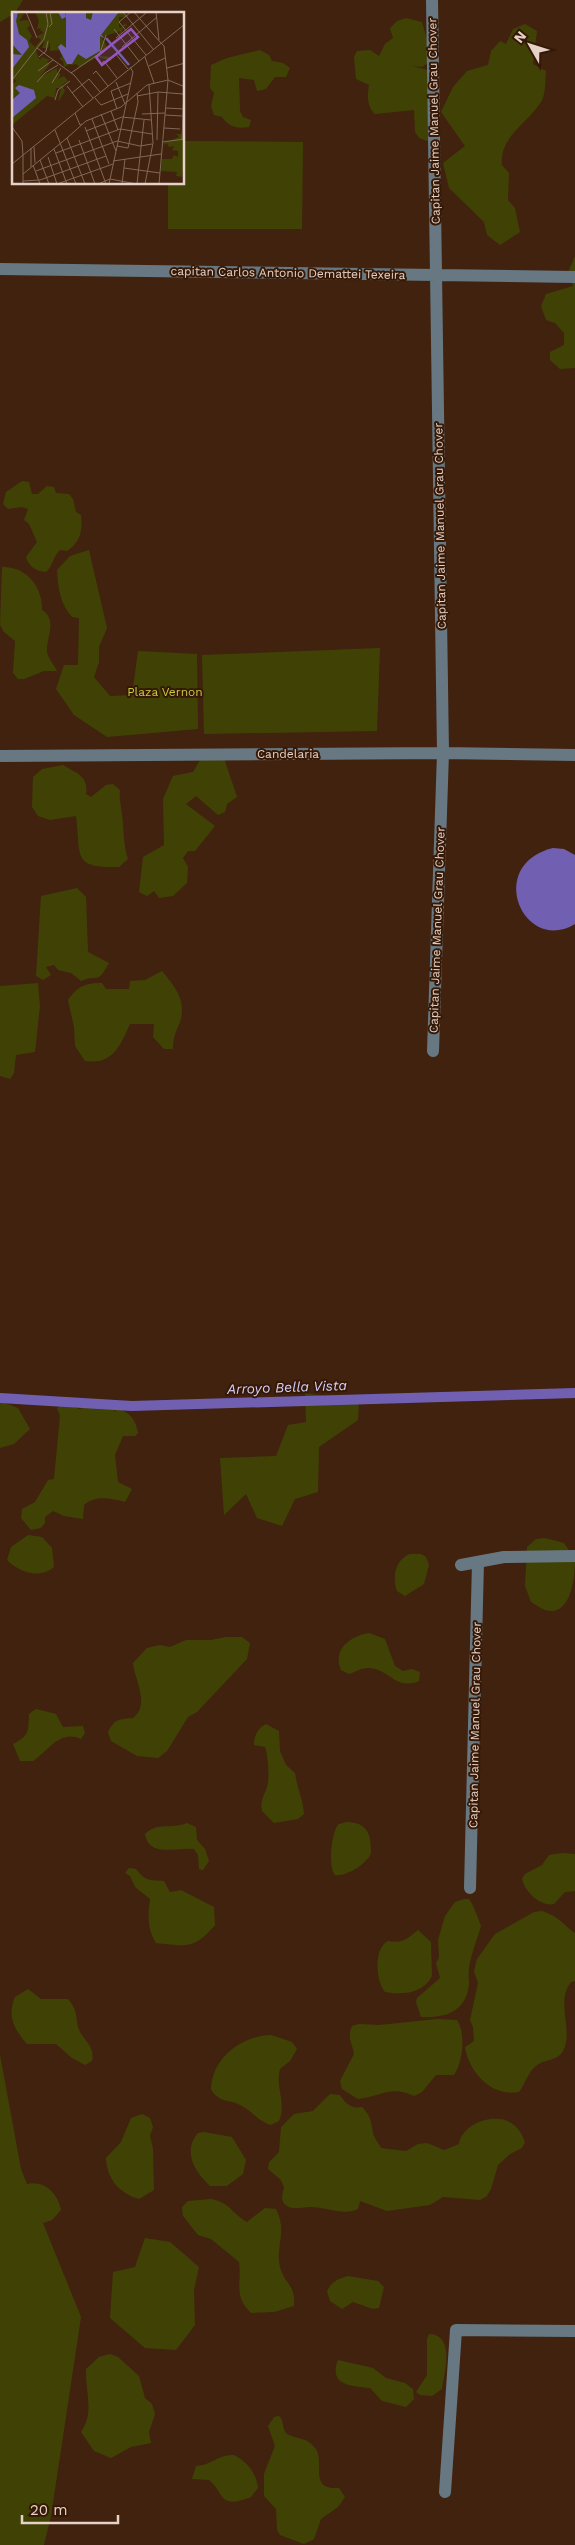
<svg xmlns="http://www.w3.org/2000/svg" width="575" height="2545" viewBox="0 0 575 2545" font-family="'Work Sans',sans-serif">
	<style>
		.green { fill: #404205 }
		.water { fill: #7160b2 }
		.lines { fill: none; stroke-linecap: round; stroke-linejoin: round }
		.stream { stroke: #7160b2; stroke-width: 10 }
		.minor { stroke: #677882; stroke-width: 12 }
		.labels { text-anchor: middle; stroke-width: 4; stroke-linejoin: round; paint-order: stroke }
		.street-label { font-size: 12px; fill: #e5d1c6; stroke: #351805 }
		.park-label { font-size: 12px; fill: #c6cb42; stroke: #351805 }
		.water-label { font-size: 14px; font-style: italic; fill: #d5cffc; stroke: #351805 }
		.inset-river { fill: none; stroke: #7160b2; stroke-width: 2.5 }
		.inset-road { fill: none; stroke: #826858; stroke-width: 1 }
		.view { fill: #9655c1; fill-opacity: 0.15; stroke: #9655c1; stroke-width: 2.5 }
		.inset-edge { fill: none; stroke: #e5d1c6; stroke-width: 2.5 }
	</style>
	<rect width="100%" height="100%" fill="#40220f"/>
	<path class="green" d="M 0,0 L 23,0 L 15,13 L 0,22 Z
		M 406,18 L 422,22 L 433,60 L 422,67 L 412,66 L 428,70 C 433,91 443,116 438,138 L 427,141 L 419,138 L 415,132 L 414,110 L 375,114 C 367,107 367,95 369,85 L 356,79 L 354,57 L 357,51 L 370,50 L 379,56 L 385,44 L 393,38 L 390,28 L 397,21 Z
		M 525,24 L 537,31 L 533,64 L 546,71 C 545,80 546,94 541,102 C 528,123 499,137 502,165 L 509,173 L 508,200 L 515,208 L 520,232 L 500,245 L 487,235 L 484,222 L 449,188 L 443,163 L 465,146 L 441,112 L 453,87 L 467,71 L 488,65 L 491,51 L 500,41 L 506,44 L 513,29 Z
		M 260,50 L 269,55 L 272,61 L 283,63 L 290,68 L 286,77 L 275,77 L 266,89 L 257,91 L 254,80 L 239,78 L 240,111 L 243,117 L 251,120 L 249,127 C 237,129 229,127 222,117 L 214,115 L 211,106 L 214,93 L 210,88 L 211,65 L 227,58 Z
		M 184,141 L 303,142 L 302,229 L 168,229 L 168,184 L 184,184 Z
		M 575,256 L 575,368 L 560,369 L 550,360 L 550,352 L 564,345 L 564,333 L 555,323 L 546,320 L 541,306 L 546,294 L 573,286 L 569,270 Z
		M 22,481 L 29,482 L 32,494 L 38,494 L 47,486 L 54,487 L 56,493 L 69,494 L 73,499 L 76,512 L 81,515 C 83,530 80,543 67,551 L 60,550 C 53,556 53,566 46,572 C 36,571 29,567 26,557 L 37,542 L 29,524 L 24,520 L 28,509 L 22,507 L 8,509 L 3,504 L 6,492 Z
		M 89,550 L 107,628 L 99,647 L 99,662 L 94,677 L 110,696 L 132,695 L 138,651 L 197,654 L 198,729 L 107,737 L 74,715 L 56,689 L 64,665 L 78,665 L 79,618 L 72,617 C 60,603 58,588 57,570 L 70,556 Z
		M 2,567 C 26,566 43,587 42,610 C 58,620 46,637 47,652 C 48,658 54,665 57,671 L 44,671 L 24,679 L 18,679 L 13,673 L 15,641 L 4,632 L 0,625 Z
		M 380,648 L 377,731 L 204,734 L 202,655 Z
		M 206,750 L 224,758 L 237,797 L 227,804 L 225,812 L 218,815 L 196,796 L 186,804 L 215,826 L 195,851 L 188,851 L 183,858 L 188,867 L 187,883 L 173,896 L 159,898 L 154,891 L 147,896 L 139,892 L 143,857 L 164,845 L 163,799 L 173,776 L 193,772 Z
		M 63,765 C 76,773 89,776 86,794 L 91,797 L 106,785 L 113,784 L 120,790 C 119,800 121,805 122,814 C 124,830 123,843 128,859 L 119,867 C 72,868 81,857 76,816 L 50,820 L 38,816 L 32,807 L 33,777 L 42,769 Z
		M 77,888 L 86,897 L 88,952 L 109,963 C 96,986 100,973 81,981 L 71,973 L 58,970 L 54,965 L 46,967 L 51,975 L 43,980 L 36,976 L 41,896 Z
		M 162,971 C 174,986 187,1000 180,1022 C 176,1032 173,1037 173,1049 L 164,1049 L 153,1037 L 154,1024 L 130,1024 C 120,1046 113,1065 85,1061 L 75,1046 L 74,1027 L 68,1000 C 78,986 85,983 102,983 L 106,989 L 129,989 L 130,981 L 145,980 Z
		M 38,983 L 40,1006 L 35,1052 L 16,1055 L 14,1073 L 10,1079 L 0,1076 L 0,986 Z
		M 305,1393 L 359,1401 L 358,1420 L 319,1447 L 318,1492 L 295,1499 L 282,1526 L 257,1518 L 246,1494 L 224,1515 L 220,1458 L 276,1456 L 288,1425 L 306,1422 Z
		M 0,1401 L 18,1408 L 30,1429 L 14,1444 L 0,1448 Z
		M 100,1402 L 109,1403 L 114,1411 L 119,1409 C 131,1413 136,1421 138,1433 L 135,1436 L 123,1436 L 115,1455 L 118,1482 L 132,1489 L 125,1502 C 111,1498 95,1495 84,1505 L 83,1519 L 64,1516 L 53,1511 L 45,1517 L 45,1523 L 41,1528 L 31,1530 L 21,1518 L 22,1509 L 35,1502 L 48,1480 L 54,1479 L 60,1416 L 57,1408 L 63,1404 L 80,1409 Z
		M 28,1535 L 42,1537 L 52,1548 L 54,1567 C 40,1579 20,1573 7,1560 L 11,1547 Z
		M 545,1538 L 564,1543 C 567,1548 573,1555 575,1560 C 575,1575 572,1609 553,1611 C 545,1612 538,1606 531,1602 L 525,1586 L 527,1547 L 536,1539 Z
		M 410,1554 L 421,1554 L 426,1557 L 429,1565 L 424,1584 L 405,1596 L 397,1591 C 392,1577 395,1560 410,1554 Z
		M 369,1633 L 385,1639 L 395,1666 L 403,1671 L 412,1669 L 420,1672 L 419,1681 C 395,1691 389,1668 368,1668 C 361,1668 355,1672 349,1674 L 341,1670 C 332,1649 351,1636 369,1633 Z
		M 226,1637 L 242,1637 L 250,1643 L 247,1659 L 197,1712 L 188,1717 L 167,1751 L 158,1758 L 137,1756 L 111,1741 L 108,1732 C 114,1719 120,1719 133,1718 C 151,1704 134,1679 133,1663 L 147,1648 L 160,1645 L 170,1647 L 186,1640 L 211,1640 Z
		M 36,1709 L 56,1714 L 63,1727 L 83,1726 L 85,1733 L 81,1739 C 60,1729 48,1751 33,1761 L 20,1761 L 13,1744 C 30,1735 28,1732 29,1714 Z
		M 266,1724 L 279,1731 L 280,1751 L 286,1765 L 295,1773 C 297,1788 303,1799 304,1814 L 298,1819 L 274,1823 L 262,1811 C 260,1801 264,1796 267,1787 C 270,1780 268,1754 265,1747 L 254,1745 C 254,1735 258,1728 266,1724 Z
		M 347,1822 C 368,1823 371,1834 371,1853 C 367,1864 346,1877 335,1875 C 328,1867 331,1831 339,1824 Z
		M 187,1823 L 196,1827 L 197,1840 L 205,1849 L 209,1861 L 203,1870 L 199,1869 L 198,1855 L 194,1849 C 176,1847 149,1858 145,1834 C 159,1821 170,1830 187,1823 Z
		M 563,1853 L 575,1854 L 575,1891 L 565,1892 L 554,1904 C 541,1907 525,1892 522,1879 L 525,1874 L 542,1865 L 549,1855 Z
		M 129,1868 L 136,1869 C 145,1881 149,1880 164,1881 L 170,1892 L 181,1890 L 214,1907 L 215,1925 C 193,1950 188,1946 156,1943 C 147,1929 148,1914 150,1899 L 135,1887 L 130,1876 L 125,1873 Z
		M 464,1899 L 469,1899 C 474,1906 478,1918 481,1926 C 477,1939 471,1955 469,1968 C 468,1973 469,1979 469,1984 C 466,2012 446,2018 421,2017 L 416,2002 L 417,1998 L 440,1978 L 436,1963 L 439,1957 L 438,1940 L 445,1916 L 455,1902 Z
		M 542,1911 C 560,1917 561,1923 575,1933 L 575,1981 L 571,1982 C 555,2002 574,2031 563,2051 C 558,2061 544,2059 536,2066 C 528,2072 525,2084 519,2092 C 491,2097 469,2072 465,2047 L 474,2041 L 473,2027 L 470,2020 L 478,1983 L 474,1971 L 477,1959 L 495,1934 L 534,1912 Z
		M 418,1930 L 431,1942 L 432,1976 C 423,1994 402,1995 385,1992 C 376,1981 373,1949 388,1941 C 402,1944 407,1939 418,1930 Z
		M 28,1989 L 41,1999 L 68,1999 C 80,2013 74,2019 80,2032 C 86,2042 95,2048 92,2061 L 85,2065 L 72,2058 L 56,2044 L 27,2044 C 14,2029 7,2016 15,1997 Z
		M 437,2019 L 457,2020 C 466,2034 463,2062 454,2075 L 436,2075 L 422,2092 L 414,2096 C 391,2085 381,2096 358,2099 L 342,2089 L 340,2081 L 354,2054 C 352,2042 347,2038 352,2026 L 359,2024 L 379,2025 Z
		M 271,2035 L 292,2042 L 297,2049 L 290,2061 L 280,2069 C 275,2088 287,2103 279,2121 L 271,2125 C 259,2122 252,2111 242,2106 C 230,2099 218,2103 211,2089 C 212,2058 241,2036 271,2035 Z
		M 0,2055 L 21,2169 L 27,2184 C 44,2180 58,2193 61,2210 L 52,2220 L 43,2223 L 81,2317 L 51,2516 L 44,2545 L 0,2545 Z
		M 330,2094 L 340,2095 C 346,2104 351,2109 362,2107 C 371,2116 371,2121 373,2133 C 374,2138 379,2143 381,2148 L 406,2151 L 418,2144 L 427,2143 L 444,2150 L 459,2144 C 462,2124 494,2112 511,2123 C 518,2127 522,2134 525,2142 L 522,2148 L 510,2154 L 498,2165 L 491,2189 L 487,2196 L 480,2200 L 443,2197 L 430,2205 L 387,2211 L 360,2201 L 358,2209 C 344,2216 326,2207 311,2207 C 304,2207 293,2210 287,2206 C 280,2202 282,2195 284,2188 L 281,2180 L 268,2169 L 269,2162 L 279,2152 L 281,2127 L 294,2114 L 313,2111 Z
		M 142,2114 L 150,2118 L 153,2127 L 150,2136 L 153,2149 L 154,2190 L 139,2199 C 119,2193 107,2179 106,2158 L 121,2142 L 131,2118 Z
		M 204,2132 L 232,2137 L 246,2160 L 243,2174 L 227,2186 L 210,2186 C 195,2172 182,2152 198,2133 Z
		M 211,2199 C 231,2203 230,2212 247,2222 L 265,2208 L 276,2209 C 288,2233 275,2245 280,2267 C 284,2284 296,2284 294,2306 L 274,2312 L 251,2313 C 233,2295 242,2284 239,2262 L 211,2239 L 198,2235 L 183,2216 L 182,2207 L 188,2201 Z
		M 145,2238 L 170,2242 L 199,2267 L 194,2290 L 195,2325 L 176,2350 L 145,2348 L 110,2318 L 113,2272 L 135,2267 Z
		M 348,2276 L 378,2281 L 384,2287 L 379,2308 L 373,2309 L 353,2302 L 342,2309 L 330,2301 L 327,2291 C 332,2281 338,2279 348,2276 Z
		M 429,2334 C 456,2335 444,2373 442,2389 L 432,2396 L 420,2395 L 416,2392 L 427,2375 L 427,2339 Z
		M 110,2354 L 118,2357 L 139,2376 L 145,2398 L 152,2404 L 155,2414 L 149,2432 L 151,2443 L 131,2447 L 111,2458 L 94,2451 L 81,2432 C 95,2412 85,2393 86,2369 L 99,2357 Z
		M 338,2360 L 373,2368 L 386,2378 L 405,2383 L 413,2389 L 414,2399 L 406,2407 L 382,2401 L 370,2388 C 352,2386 328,2386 338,2360 Z
		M 279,2416 C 285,2421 281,2431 289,2435 C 300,2440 307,2437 316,2449 C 325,2464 308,2490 339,2488 L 345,2497 L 338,2507 L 321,2519 L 314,2539 L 304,2544 L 280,2535 L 277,2530 L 276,2509 L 264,2496 L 264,2474 L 275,2446 L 268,2426 L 274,2417 Z
		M 234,2455 C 247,2462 256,2472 258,2488 L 251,2497 C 218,2510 225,2493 209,2480 L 192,2479 L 196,2466 C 211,2466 218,2454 234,2455 Z"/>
	<path class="water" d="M 553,848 L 564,849 L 575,855 L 575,924 C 524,955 484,865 553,848 Z"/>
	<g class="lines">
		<path class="stream" d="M 0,1398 L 132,1406 L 575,1393"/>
		<path class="minor" d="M 432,0 L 443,753 L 433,1051
			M 0,269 L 575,277
			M 0,756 L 443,753 L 575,755
			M 461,1565 L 504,1557 L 575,1556
			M 470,1888 L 478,1562
			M 445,2492 L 456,2330 L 575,2331"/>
	</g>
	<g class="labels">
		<g class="street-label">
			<text transform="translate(434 121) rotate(-91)" y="4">Capitan Jaime Manuel Grau Chover</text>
			<text transform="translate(288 273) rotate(1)" y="4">capitan Carlos Antonio Demattei Texeira</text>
			<text transform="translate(440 526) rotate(-91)" y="4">Capitan Jaime Manuel Grau Chover</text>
			<text x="288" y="758">Candelaria</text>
			<text transform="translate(437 930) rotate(-88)" y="4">Capitan Jaime Manuel Grau Chover</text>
			<text transform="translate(475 1725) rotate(-89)" y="4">Capitan Jaime Manuel Grau Chover</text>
		</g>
		<g class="park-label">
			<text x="165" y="696">Plaza Vernon</text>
		</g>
		<g class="water-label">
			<text transform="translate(287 1387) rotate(-2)" y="5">Arroyo Bella Vista</text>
		</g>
	</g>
	<g transform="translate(12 12)">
		<rect width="172" height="172" fill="#40220f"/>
		<path d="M 0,0 L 12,2 L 7,9 L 16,8 L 18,14 L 15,16 L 20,24 L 17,29 L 23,35 L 29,28 L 25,24 L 32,21 L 29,18 L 27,21 L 29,16 L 25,17 L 27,9 L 23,0 L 112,0 L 113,5 L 107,5 L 107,15 L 103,13 L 109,16 L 113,11 L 115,14 L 111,15 L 110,20 L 107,22 L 108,19 L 90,25 L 95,35 L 88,44 L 98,45 L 100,49 L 86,45 L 67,55 L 64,52 L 60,53 L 63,55 L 58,52 L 52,55 L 51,49 L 47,47 L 50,44 L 47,38 L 38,39 L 38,29 L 36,36 L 30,36 L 33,29 L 24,38 L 25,42 L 28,48 L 30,45 L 38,48 L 35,50 L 38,52 L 28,65 L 45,56 L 45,61 L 49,62 L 46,67 L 52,64 L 56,69 L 50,73 L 53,79 L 46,90 L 49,76 L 44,76 L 43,86 L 35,84 L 0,113 L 0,74 L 4,69 L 0,64 ZM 164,122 L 169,122 L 172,128 L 172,172 L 170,157 L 170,165 L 164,164 L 165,160 L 149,159 L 150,147 L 160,147 L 162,143 L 166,145 L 166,139 L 160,138 L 162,134 L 157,135 L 155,131 L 152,133 L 152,131 L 167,125 Z" fill="#404205"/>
		<path d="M 6,0 L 4,9 L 7,22 L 15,28 L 17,35 L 0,57 L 0,42 L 10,43 L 0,32 L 0,2 ZM 46,0 L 53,0 L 54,4 L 54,0 L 74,0 L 74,6 L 79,8 L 81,0 L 107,0 L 89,23 L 94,27 L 88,24 L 88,39 L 74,47 L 66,42 L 60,52 L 55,52 L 46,35 L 49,32 L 54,36 L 54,5 L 50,7 ZM 7,73 L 22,78 L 24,86 L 0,106 L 0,88 L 8,81 L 3,76 Z" fill="#7160b2"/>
		<path class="inset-river" d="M 94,26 L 117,53"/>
		<path class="inset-road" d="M 14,0 L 25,26M 111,0 L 141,37M 122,0 L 148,30M 144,0 L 147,28M 107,10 L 134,43M 107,10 L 119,0M 37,15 L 40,12 L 38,0M 102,17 L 127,49M 104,26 L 134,1M 110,35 L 145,5M 25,36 L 62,63 L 81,86M 103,41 L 116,57M 27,45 L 34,39 L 36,29M 133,45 L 142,71M 90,51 L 92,49 L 105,66M 137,54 L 153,46M 155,56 L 173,51M 26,59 L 41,48M 59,61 L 88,41 L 94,23M 81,62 L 84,59 L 96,74M 0,68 L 32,27 L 36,12 L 34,0M 25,70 L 33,61 L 46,53M 104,70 L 113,92M 40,71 L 49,56M 55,74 L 71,95M 60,81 L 77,67 L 88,80M 125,84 L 146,80 L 171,82M 83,86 L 89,93 L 116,82M 43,88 L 46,78 L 58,69M 153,96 L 173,97M 105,97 L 99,79 L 119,71M 99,99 L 106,118M 63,101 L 68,113 L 70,112M 89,102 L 104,139M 130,102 L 153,101M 153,103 L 170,104M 80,107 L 97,152M 0,115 L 10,129 L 11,143M 73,115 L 94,172M 152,116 L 168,117M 43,118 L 64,172M 74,119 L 110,105 L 139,108M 55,126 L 74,109 L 109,95 L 135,73 L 156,68 L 173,75M 170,127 L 172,74M 67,128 L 83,172M 145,128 L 146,80M 150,130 L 173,127M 105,134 L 116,136 L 126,90 L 125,81M 22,135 L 23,151M 19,136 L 19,155M 42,137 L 55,172M 44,141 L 108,117 L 140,122M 11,143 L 11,172M 36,145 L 45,172M 28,148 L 37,172M 101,149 L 149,142M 0,152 L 173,12M 21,153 L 28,172M 112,156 L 148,161M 24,159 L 105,129 L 128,134 L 140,132M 11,162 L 55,126 L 73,172M 11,169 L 28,168 L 94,144M 45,172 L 101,152M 86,172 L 98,167 L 125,172 L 132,108M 97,172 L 121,60 L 118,55M 110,172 L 113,147M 133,172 L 141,131 L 137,73M 147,172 L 156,68 L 152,34 L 148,30"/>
		<path class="view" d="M 119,17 L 126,25 L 90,53 L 84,45 Z"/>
		<rect width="172" height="172" class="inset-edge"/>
	</g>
	<g transform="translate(530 45) rotate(309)" stroke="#351805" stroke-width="4" paint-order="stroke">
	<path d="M0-4L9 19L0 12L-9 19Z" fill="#e5d1c6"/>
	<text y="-8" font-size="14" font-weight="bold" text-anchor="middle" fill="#e5d1c6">N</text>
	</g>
	<path d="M22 2515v8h96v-8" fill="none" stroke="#e5d1c6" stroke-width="2.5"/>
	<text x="30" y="2515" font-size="15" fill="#e5d1c6" stroke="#351805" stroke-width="4" paint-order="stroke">20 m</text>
</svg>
